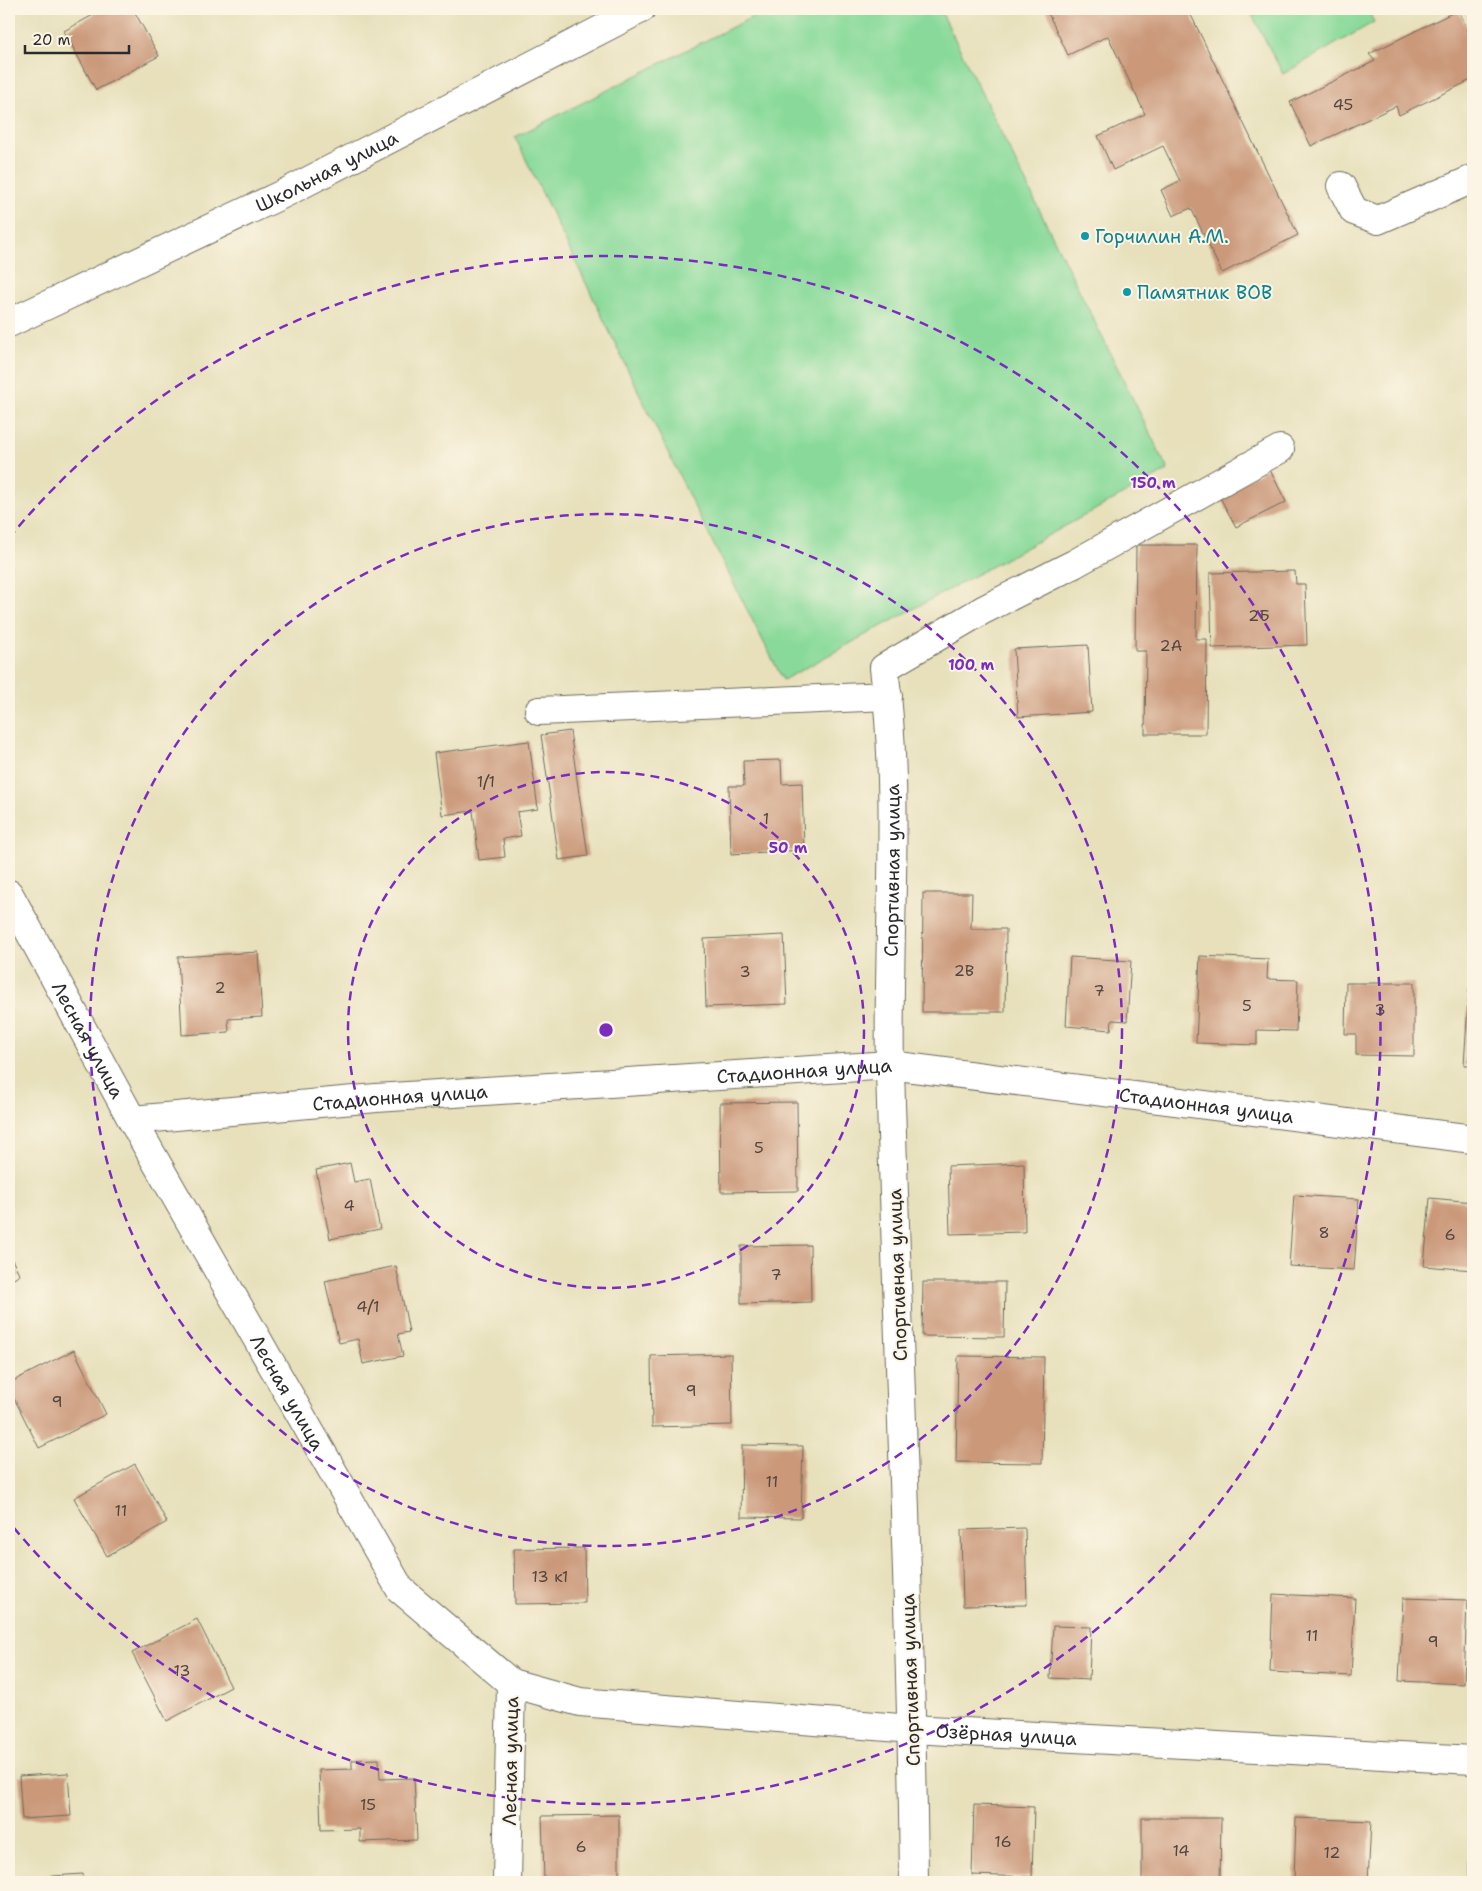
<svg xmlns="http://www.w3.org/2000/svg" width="1482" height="1891" viewBox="0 0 1482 1891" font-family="'Shantell Sans',sans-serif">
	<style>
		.green { fill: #89da9a; stroke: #5a8262 }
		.building { fill: #cb997a }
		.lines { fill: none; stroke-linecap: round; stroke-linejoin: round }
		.minor-casing { stroke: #6d6a5d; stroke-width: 30 }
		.minor { stroke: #fff; stroke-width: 28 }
		.ring { fill: none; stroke: #7b2cbf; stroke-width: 2.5; stroke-dasharray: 9 6 }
		.culture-dot { fill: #0f9aa8; stroke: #fcf5e5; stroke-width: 2 }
		.labels { text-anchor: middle; stroke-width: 4; stroke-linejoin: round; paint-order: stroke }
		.number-label { font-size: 16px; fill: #53463f }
		.street-label { font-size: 19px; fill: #2b2b2b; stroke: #fcf5e5 }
		.culture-label { font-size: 19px; fill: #0d838f; stroke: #fcf5e5; text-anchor: start }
		.centre { fill: #7b2cbf; stroke: #fcf5e5; stroke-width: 2.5 }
		.ring-label { font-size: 15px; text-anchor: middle; font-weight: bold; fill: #7b2cbf; stroke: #fcf5e5; stroke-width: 4; stroke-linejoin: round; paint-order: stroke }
	</style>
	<rect width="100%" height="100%" fill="#fcf5e5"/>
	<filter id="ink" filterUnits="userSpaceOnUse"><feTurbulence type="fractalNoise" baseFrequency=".02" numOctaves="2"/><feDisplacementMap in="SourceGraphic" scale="10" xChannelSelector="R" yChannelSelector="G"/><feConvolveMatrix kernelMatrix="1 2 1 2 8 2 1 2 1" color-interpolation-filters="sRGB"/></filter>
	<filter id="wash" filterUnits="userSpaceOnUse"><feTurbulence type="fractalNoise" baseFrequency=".0096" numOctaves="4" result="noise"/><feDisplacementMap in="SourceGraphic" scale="20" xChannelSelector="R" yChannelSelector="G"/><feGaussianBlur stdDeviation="1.12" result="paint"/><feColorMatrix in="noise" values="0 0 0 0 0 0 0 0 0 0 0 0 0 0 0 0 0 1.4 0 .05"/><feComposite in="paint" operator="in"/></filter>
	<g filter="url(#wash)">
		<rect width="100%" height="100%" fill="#e7e0bb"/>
		<path class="green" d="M 768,9 L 940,9 L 1168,470 L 783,680 L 693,504 L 515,137 Z
			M 1249,9 L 1367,9 L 1374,22 L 1283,74 Z"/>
		<g id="blocks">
			<path class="building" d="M 104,9 L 133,9 L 159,56 L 96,90 L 64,31 Z
				M 1046,9 L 1188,9 L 1298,235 L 1222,273 L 1191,208 L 1173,216 L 1161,190 L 1180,181 L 1163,146 L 1113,170 L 1098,136 L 1145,114 L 1108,36 L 1068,55 Z
				M 1458,10 L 1473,40 L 1473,79 L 1399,115 L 1396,106 L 1311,146 L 1290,102 L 1375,61 L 1369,54 Z
				M 1269,468 L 1286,502 L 1236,527 L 1218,494 Z
				M 1136,545 L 1197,545 L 1196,639 L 1207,639 L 1206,734 L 1145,734 L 1146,651 L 1135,651 Z
				M 1295,571 L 1296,584 L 1305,584 L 1307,645 L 1212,648 L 1210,573 Z
				M 1088,645 L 1092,712 L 1018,717 L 1014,649 Z
				M 570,731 L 588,856 L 559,860 L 541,735 Z
				M 529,741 L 538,809 L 517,812 L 521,836 L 503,839 L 505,857 L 479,860 L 473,811 L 442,815 L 434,753 Z
				M 781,760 L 782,784 L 802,783 L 804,850 L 731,854 L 729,786 L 744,786 L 743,761 Z
				M 923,893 L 972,893 L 971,929 L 1006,929 L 1005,1012 L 922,1012 Z
				M 784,935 L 787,1004 L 706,1007 L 704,939 Z
				M 258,952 L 262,1017 L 228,1019 L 229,1032 L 182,1035 L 178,957 Z
				M 1200,956 L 1268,959 L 1267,979 L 1298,980 L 1296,1031 L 1257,1030 L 1257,1045 L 1196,1043 Z
				M 1070,957 L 1131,961 L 1127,1021 L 1112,1020 L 1111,1030 L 1066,1026 Z
				M 1346,983 L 1414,983 L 1414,1056 L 1356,1055 L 1356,1034 L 1345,1034 Z
				M 1469,989 L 1473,990 L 1473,1065 L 1464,1065 Z
				M 797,1102 L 798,1191 L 721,1192 L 720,1103 Z
				M 350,1163 L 354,1182 L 370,1179 L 380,1229 L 330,1239 L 316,1170 Z
				M 1024,1163 L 1025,1232 L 950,1234 L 948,1166 Z
				M 1294,1195 L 1359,1199 L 1354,1270 L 1289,1266 Z
				M 1430,1198 L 1473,1202 L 1473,1270 L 1424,1266 Z
				M 810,1245 L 811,1302 L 741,1304 L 741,1246 Z
				M 9,1254 L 20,1275 L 9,1282 Z
				M 396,1266 L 409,1332 L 398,1334 L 403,1356 L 363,1364 L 358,1339 L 339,1343 L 325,1281 Z
				M 923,1282 L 1005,1282 L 1004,1337 L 922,1336 Z
				M 74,1350 L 106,1414 L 39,1448 L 9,1388 L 9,1383 Z
				M 731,1354 L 732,1425 L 652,1427 L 651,1356 Z
				M 958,1356 L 1044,1357 L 1042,1463 L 956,1462 Z
				M 742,1445 L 803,1446 L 801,1518 L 741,1517 Z
				M 135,1464 L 167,1522 L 107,1556 L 74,1498 Z
				M 1025,1528 L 1027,1605 L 963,1606 L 961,1530 Z
				M 584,1548 L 585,1603 L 515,1604 L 514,1549 Z
				M 1273,1594 L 1355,1598 L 1351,1676 L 1270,1672 Z
				M 1403,1598 L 1467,1600 L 1464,1684 L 1399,1681 Z
				M 197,1619 L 231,1687 L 167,1721 L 132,1653 Z
				M 1053,1626 L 1091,1627 L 1089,1680 L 1050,1678 Z
				M 379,1759 L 380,1779 L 414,1778 L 417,1840 L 360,1842 L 360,1829 L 321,1830 L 319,1770 L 352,1769 L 352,1760 Z
				M 68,1773 L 71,1816 L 22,1819 L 19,1776 Z
				M 974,1805 L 1034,1807 L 1032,1877 L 972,1875 Z
				M 619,1815 L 619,1876 L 544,1878 L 542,1816 Z
				M 1142,1818 L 1221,1818 L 1220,1882 L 1142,1882 Z
				M 1296,1818 L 1371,1821 L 1368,1882 L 1294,1882 Z
				M 1469,1847 L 1473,1847 L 1473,1882 L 1469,1882 Z
				M 83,1874 L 84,1882 L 23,1882 L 23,1878 Z"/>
		</g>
	</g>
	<g filter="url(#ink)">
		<use href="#blocks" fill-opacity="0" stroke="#6d6a5d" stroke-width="1"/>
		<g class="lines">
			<defs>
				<g id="minor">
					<path d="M 1341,186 L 1354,211 L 1378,220 L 1473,179"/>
					<path id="s1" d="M 9,323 L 285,193 L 641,9"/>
					<path d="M 539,711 L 888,696"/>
					<path id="s2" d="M 9,894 L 132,1120 L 400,1589 L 511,1683 L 507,1882"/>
					<path id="s3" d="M 132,1120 L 376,1098 L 890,1065 L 1473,1139"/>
					<path id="s4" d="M 511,1683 L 580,1702 L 912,1729 L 1473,1760"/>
					<path id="s5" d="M 914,1882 C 911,1612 898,1341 890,1070 C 887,936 901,802 884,668 L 983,610 L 1074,564 L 1280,449"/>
				</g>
			</defs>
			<use href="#minor" class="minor-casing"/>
			<use href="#minor" class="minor"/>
		</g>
	</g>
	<g class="ring">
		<circle cx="606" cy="1030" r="258"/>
		<circle cx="606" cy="1030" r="516"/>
		<path d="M9 538A774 774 0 1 1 9 1522"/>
	</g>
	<g class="culture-dot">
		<circle cx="1085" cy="236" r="5"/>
		<circle cx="1127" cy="292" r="5"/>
	</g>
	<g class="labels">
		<g class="number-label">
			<text x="1343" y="110">45</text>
			<text x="1259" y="621">2Б</text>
			<text x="1171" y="651">2А</text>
			<text x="486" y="787">1/1</text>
			<text x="766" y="824">1</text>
			<text x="964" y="976">2В</text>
			<text x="745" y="977">3</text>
			<text x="220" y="993">2</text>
			<text x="1099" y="996">7</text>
			<text x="1247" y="1011">5</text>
			<text x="1380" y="1015">3</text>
			<text x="759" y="1153">5</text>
			<text x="349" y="1211">4</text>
			<text x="1324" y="1238">8</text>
			<text x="1450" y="1240">6</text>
			<text x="776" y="1280">7</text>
			<text x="368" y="1312">4/1</text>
			<text x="691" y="1396">9</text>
			<text x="57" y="1407">9</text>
			<text x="772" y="1487">11</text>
			<text x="121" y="1516">11</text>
			<text x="550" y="1582">13 к1</text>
			<text x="1312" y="1641">11</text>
			<text x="1433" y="1647">9</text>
			<text x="182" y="1676">13</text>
			<text x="368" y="1810">15</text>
			<text x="1003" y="1847">16</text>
			<text x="581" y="1852">6</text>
			<text x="1181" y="1856">14</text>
			<text x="1332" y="1858">12</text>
		</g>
		<g class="street-label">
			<text dy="7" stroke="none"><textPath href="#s1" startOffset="352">Школьная улица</textPath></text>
			<text dy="7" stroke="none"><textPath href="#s5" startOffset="1012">Спортивная улица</textPath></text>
			<text dy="7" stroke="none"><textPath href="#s2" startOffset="166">Лесная улица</textPath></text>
			<text dy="7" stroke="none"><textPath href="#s3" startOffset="674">Стадионная улица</textPath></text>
			<text dy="7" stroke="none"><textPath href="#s3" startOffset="269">Стадионная улица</textPath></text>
			<text dy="7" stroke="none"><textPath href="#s3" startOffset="1079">Стадионная улица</textPath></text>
			<text transform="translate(897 1275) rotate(-92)" y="7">Спортивная улица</text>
			<text dy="7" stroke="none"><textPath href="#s2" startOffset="571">Лесная улица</textPath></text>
			<text transform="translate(910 1680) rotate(-92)" y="7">Спортивная улица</text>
			<text dy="7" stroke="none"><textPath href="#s4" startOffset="499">Озёрная улица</textPath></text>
			<text transform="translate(510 1761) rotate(-89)" y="7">Лесная улица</text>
		</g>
		<g class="culture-label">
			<text x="1095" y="243">Горчилин А.М.</text>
			<text x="1137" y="299">Памятник ВОВ</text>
		</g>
	</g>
	<circle cx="606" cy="1030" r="8" class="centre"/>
	<g class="ring-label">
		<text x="1153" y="488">150 m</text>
		<text x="971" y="670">100 m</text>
		<text x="788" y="853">50 m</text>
	</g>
	<rect width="1482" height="1891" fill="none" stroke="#fcf5e5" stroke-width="30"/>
	<path d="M25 45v8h104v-8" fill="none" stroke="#2b2b2b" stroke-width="2.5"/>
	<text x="32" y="45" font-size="15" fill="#2b2b2b" stroke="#fcf5e5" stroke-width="4" paint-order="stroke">20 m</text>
</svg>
